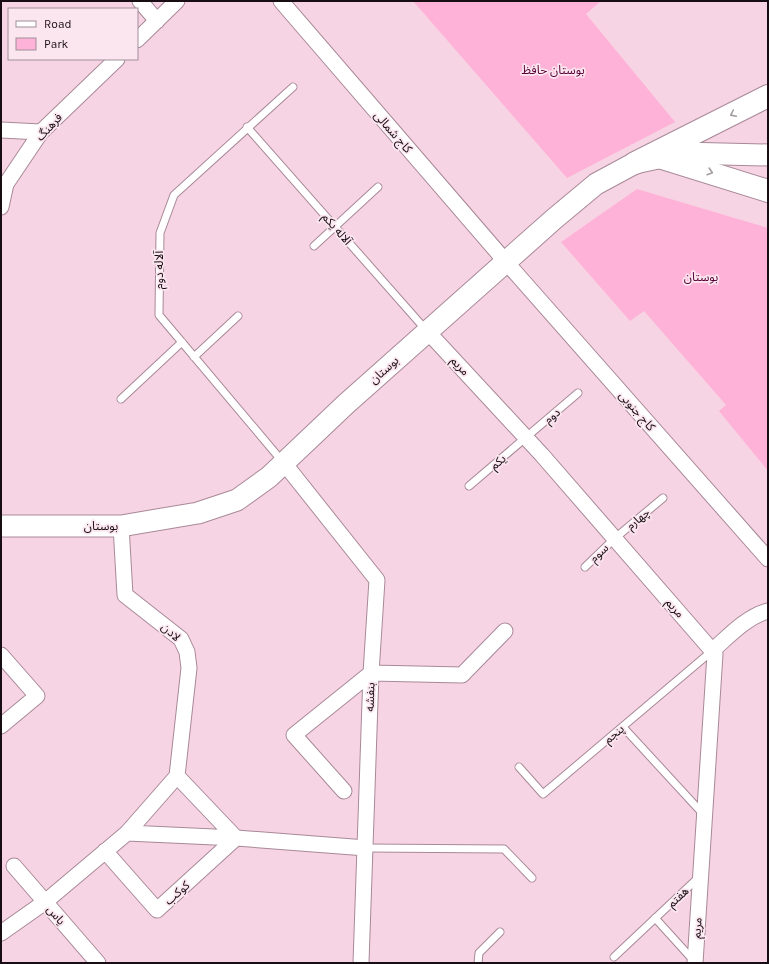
<svg xmlns="http://www.w3.org/2000/svg" width="769" height="964" viewBox="0 0 769 964" font-family="Karla,'Noto Sans Arabic',sans-serif">
	<style>
		.green { fill: #ffb2d7 }
		.lines { fill: none; stroke-linecap: round; stroke-linejoin: round }
		.lane-casing { stroke: #a88997; stroke-width: 9 }
		.street-casing { stroke: #a88997; stroke-width: 17 }
		.secondary-casing { stroke: #a88997; stroke-width: 23 }
		.primary-casing { stroke: #a88997; stroke-width: 24 }
		.lane { stroke: #fff; stroke-width: 7 }
		.street { stroke: #fff; stroke-width: 15 }
		.secondary { stroke: #fff; stroke-width: 21 }
		.primary { stroke: #fff; stroke-width: 22 }
		.oneway { stroke: #a39ea0 }
		.labels { text-anchor: middle; stroke-width: 3.5; stroke-linejoin: round; paint-order: stroke }
		.park-label { font-size: 12px; fill: #560037; stroke: #fbe6ef }
		.street-label { font-size: 12px; fill: #180d12; stroke: #fbe6ef }
	</style>
	<rect width="100%" height="100%" fill="#f7d4e4"/>
	<path class="green" d="M 413,1 L 601,1 L 586,14 L 675,122 L 567,178 Z
		M 637,189 L 768,228 L 768,471 L 719,411 L 726,405 L 644,311 L 630,321 L 561,242 Z"/>
	<g class="lines">
		<defs>
			<path id="lane" d="M 247,127 L 426,330
				M 314,246 L 378,187
				M 194,357 L 238,316
				M 121,399 L 182,342
				M 282,461 L 159,315 L 160,233 L 174,195 L 293,87
				M 469,486 L 578,393
				M 585,567 L 614,539 L 663,498
				M 623,727 L 704,815
				M 519,767 L 543,794 L 712,651
				M 366,848 L 504,849 L 532,878
				M 655,918 L 694,961
				M 614,957 L 699,877
				M 478,963 L 479,953 L 500,932"/>
			<path id="street" d="M 140,1 L 157,21
				M 281,1 L 506,262 L 768,559
				M 137,40 L 177,1
				M 1,130 L 41,132
				M 1,207 L 6,184 L 41,132 L 117,59
				M 428,332 L 542,455 L 715,654 L 695,963
				M 284,463 L 377,580 L 371,673 L 361,963
				M 121,526 L 125,595 L 181,639 L 187,652 L 189,668 L 177,776
				M 712,651 C 729,636 746,617 768,611
				M 1,655 L 37,696 L 1,726
				M 344,791 L 294,735 L 371,673 L 462,675 L 505,631
				M 105,851 L 157,910 L 236,838 L 177,776 L 127,833
				M 14,866 L 98,963
				M 1,933 L 45,902 L 127,833 L 236,838 L 366,848"/>
			<path id="secondary" d="M 1,526 L 121,526 L 198,513 L 237,500 L 269,477 L 346,404 L 554,219 L 596,184 L 635,163 L 681,153 L 768,155"/>
			<path id="primary" d="M 659,157 L 768,191
				M 635,163 L 768,96"/>
		</defs>
		<use href="#lane" class="lane-casing"/>
		<use href="#street" class="street-casing"/>
		<use href="#secondary" class="secondary-casing"/>
		<use href="#primary" class="primary-casing"/>
		<use href="#lane" class="lane"/>
		<use href="#street" class="street"/>
		<use href="#secondary" class="secondary"/>
		<use href="#primary" class="primary"/>
	</g>
	<defs><path id="oneway-chevron" d="M-2-3.5L2.5 0L-2 3.5" fill="none" stroke-width="1.6" stroke-linecap="round" stroke-linejoin="round"/></defs>
	<g class="oneway">
		<use href="#oneway-chevron" transform="translate(733 114) rotate(154)"/>
		<use href="#oneway-chevron" transform="translate(710 172) rotate(17)"/>
	</g>
	<g class="labels">
		<g class="park-label">
			<text x="553" y="74">بوستان حافظ</text>
			<text x="701" y="281">بوستان</text>
		</g>
		<g class="street-label">
			<text transform="translate(49 127) rotate(-47)" y="4">فرهنگ</text>
			<text transform="translate(393 132) rotate(49)" y="4">کاج شمالی</text>
			<text transform="translate(337 229) rotate(49)" y="4">آلاله یکم</text>
			<text transform="translate(159 270) rotate(-90)" y="4">آلاله دوم</text>
			<text transform="translate(460 366) rotate(47)" y="4">مریم</text>
			<text transform="translate(384 370) rotate(-42)" y="4">بوستان</text>
			<text transform="translate(637 411) rotate(49)" y="4">کاج جنوبی</text>
			<text transform="translate(552 416) rotate(-41)" y="4">دوم</text>
			<text transform="translate(498 462) rotate(-40)" y="4">یکم</text>
			<text transform="translate(638 519) rotate(-40)" y="4">چهارم</text>
			<text x="101" y="530">بوستان</text>
			<text transform="translate(599 553) rotate(-44)" y="4">سوم</text>
			<text transform="translate(675 608) rotate(49)" y="4">مریم</text>
			<text transform="translate(171 632) rotate(43)" y="4">لادن</text>
			<text transform="translate(370 697) rotate(-88)" y="4">بنفشه</text>
			<text transform="translate(614 734) rotate(-40)" y="4">پنجم</text>
			<text transform="translate(177 893) rotate(-42)" y="4">کوکب</text>
			<text transform="translate(678 897) rotate(-43)" y="4">هفتم</text>
			<text transform="translate(56 915) rotate(49)" y="4">یاس</text>
			<text transform="translate(697 928) rotate(-86)" y="4">مریم</text>
		</g>
	</g>
	<rect width="769" height="964" fill="none" stroke="#180d12" stroke-width="4"/>
	<rect x="8" y="8" width="130" height="52" fill="#fbe6ef" stroke="#a08f97"/>
	<rect x="16" y="21" width="20" height="6" fill="#ffffff" stroke="#a08f97"/>
	<text x="44" y="28" font-size="12" fill="#180d12">Road</text>
	<rect x="16" y="38" width="20" height="12" fill="#ffb2d7" stroke="#a08f97"/>
	<text x="44" y="48" font-size="12" fill="#180d12">Park</text>
</svg>
